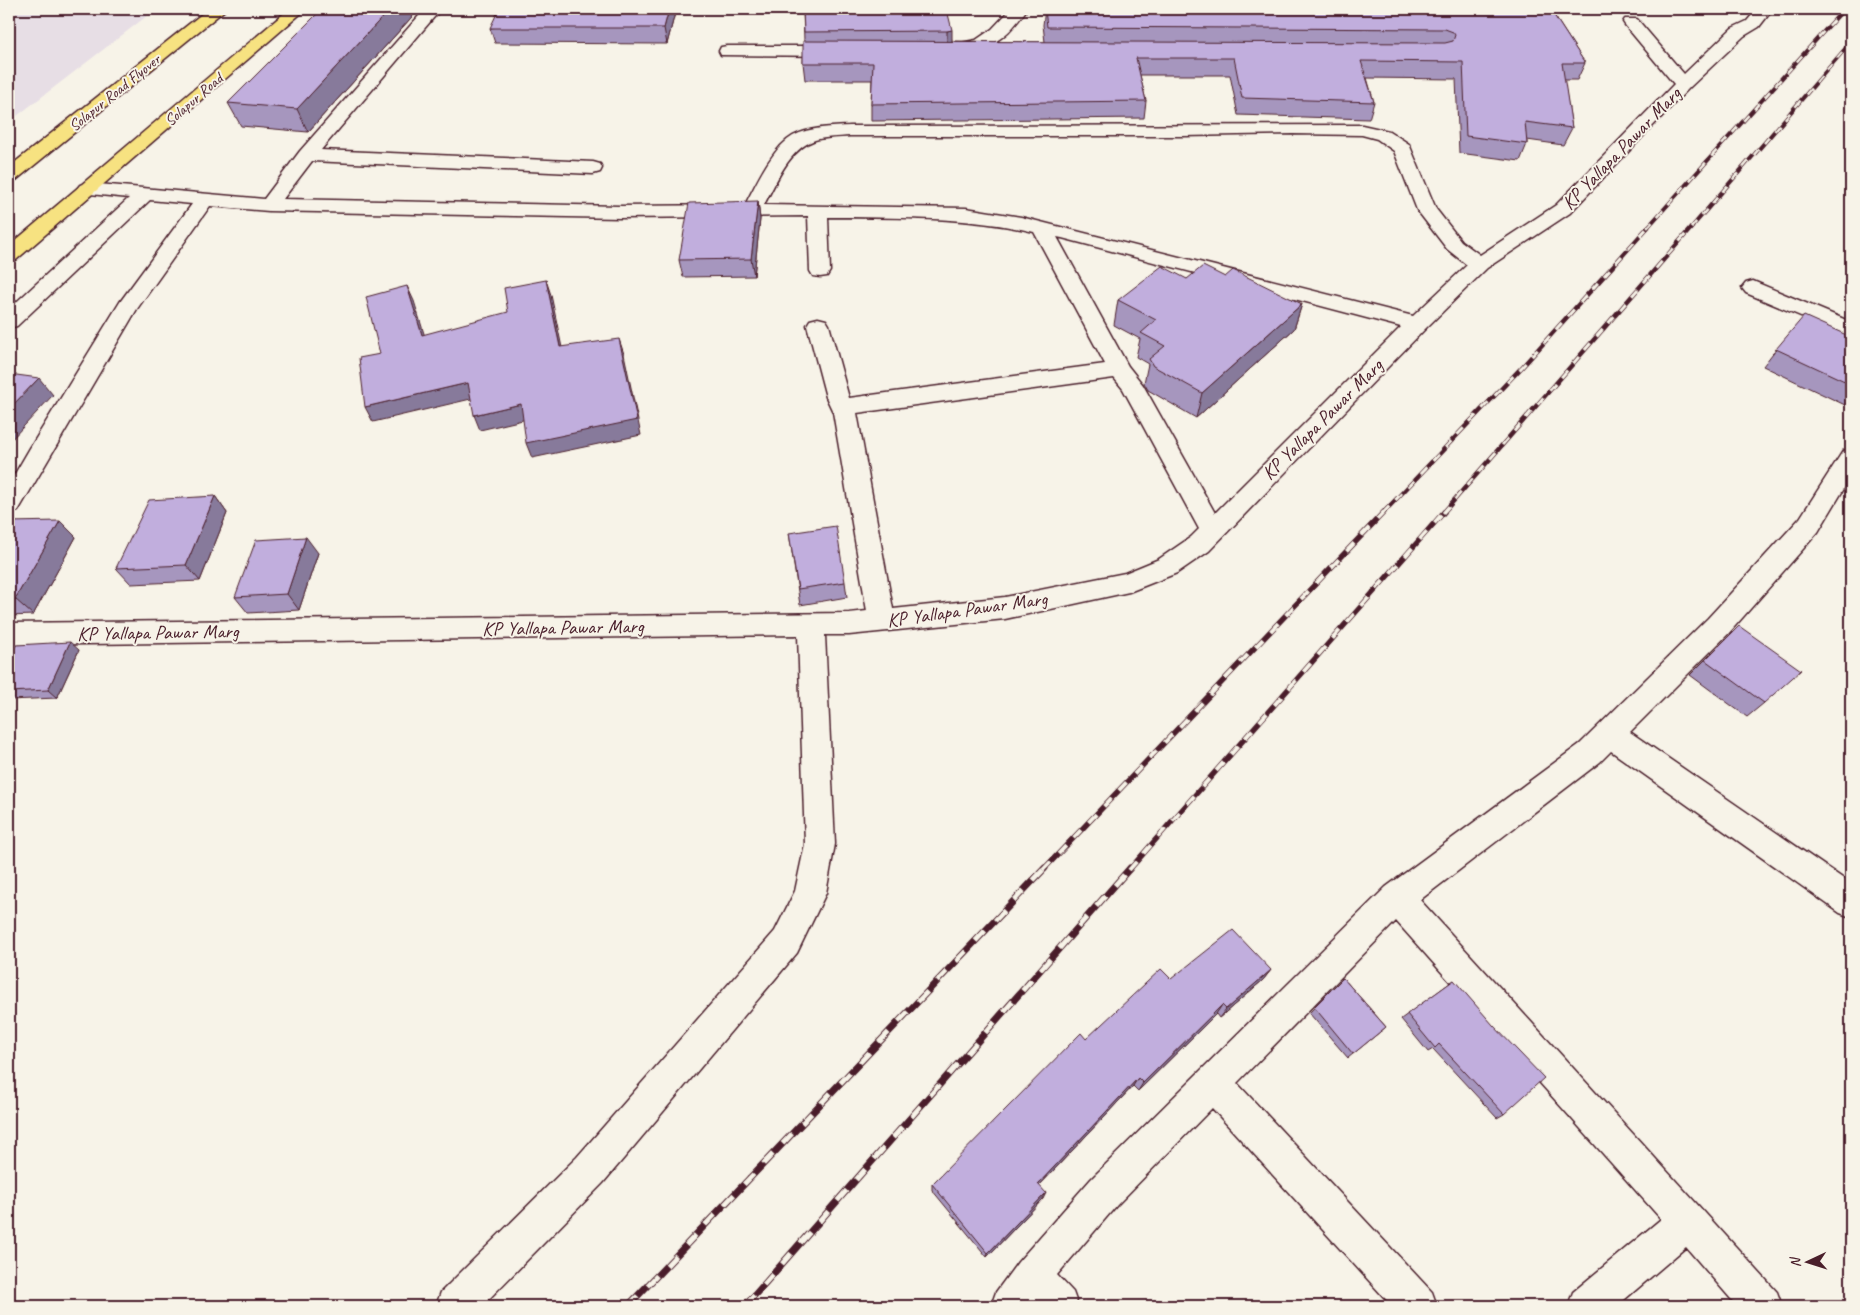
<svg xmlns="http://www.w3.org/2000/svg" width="1860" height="1315" viewBox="0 0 1860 1315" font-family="Caveat,sans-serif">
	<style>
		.built { fill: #e7dee5 }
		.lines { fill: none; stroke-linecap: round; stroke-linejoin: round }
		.minor-casing { stroke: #4a1f2b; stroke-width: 3 }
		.highway-casing { stroke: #4a1f2b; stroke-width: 3 }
		.minor { fill: #f7f3e8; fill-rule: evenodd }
		.highway { fill: #f7e281; fill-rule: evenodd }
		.rail-far3-casing { stroke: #4a1f2b; stroke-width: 4 }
		.rail-far2-casing { stroke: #4a1f2b; stroke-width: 4.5 }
		.rail-far1-casing { stroke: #4a1f2b; stroke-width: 5.5 }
		.rail-casing { stroke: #4a1f2b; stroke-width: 7 }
		.rail-far3 { stroke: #f7f3e8; stroke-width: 2.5; stroke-dasharray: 8; stroke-linecap: butt }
		.rail-far2 { stroke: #f7f3e8; stroke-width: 3; stroke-dasharray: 9; stroke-linecap: butt }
		.rail-far1 { stroke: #f7f3e8; stroke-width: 4; stroke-dasharray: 11; stroke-linecap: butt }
		.rail { stroke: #f7f3e8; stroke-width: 5; stroke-dasharray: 14; stroke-linecap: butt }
		.wall { fill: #a696be; stroke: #4a1f2b }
		.shaded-wall { fill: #877a9b; stroke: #4a1f2b }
		.building { fill: #c1aedd; stroke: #4a1f2b }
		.labels { text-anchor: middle; stroke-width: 4; stroke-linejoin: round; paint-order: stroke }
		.far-street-label { font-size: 16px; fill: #4a1f2b; stroke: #f7f3e8 }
		.street-label { font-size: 20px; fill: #4a1f2b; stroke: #f7f3e8 }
	</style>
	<rect width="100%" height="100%" fill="#f7f3e8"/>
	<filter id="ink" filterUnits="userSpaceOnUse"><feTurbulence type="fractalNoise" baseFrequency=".02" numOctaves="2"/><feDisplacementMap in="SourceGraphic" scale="10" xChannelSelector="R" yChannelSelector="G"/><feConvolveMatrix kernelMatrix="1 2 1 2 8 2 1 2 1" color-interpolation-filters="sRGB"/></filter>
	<g filter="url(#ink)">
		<path class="built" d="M 9,9 L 156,9 L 9,122 Z"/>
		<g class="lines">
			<defs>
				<path id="minor" d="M 425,9 L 441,9 L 321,150 L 593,162 L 600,164 L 602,168 L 600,172 L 593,174 L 312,161 L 283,199 L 620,206 L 745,205 C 756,184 772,148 793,136 C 810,127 832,127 850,126 L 1362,125 L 1389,131 L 1409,144 L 1436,209 L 1461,241 L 1480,255 L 1556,205 L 1674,84 L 1625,25 L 1623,22 L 1625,19 L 1637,19 L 1684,74 L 1732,28 L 1747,21 L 1757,9 L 1773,9 L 1759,27 L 1744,36 L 1689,88 L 1570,213 L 1487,268 L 1425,329 L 1209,551 L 1177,573 L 1129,592 L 1005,619 L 849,635 L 825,635 L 835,844 L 826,893 L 797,953 L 603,1183 L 482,1306 L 436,1306 L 441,1292 L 577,1157 L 775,931 L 795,891 L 805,844 L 798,635 L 9,645 L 9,623 L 849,613 L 867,611 L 833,412 L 826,397 L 807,325 L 810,320 L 818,318 L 826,320 L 829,325 L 849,398 L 1105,364 L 1034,232 C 966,216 897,218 828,217 L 830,271 L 827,276 L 820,277 L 813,276 L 810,271 L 808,216 L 620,218 L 269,211 L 210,206 L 137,309 L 18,511 L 9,514 L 9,484 L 30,448 L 120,302 L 192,204 L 150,200 L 17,326 L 9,328 L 9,309 L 129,198 L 80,193 L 77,189 L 80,185 L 87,183 L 264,199 L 300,151 ZM 1293,134 L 1362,135 L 1377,139 L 1394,151 L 1417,210 L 1447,249 L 1467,265 L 1413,316 L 1021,217 L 966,208 L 764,205 C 776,182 789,149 815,140 C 826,137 838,137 850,136 L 1184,136 ZM 1057,237 L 1062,238 L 1401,327 L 1215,513 L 1143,385 L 1128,366 ZM 1114,378 L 1123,389 L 1199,529 L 1191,537 L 1159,559 L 1125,573 L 1005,597 L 893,609 L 857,413 Z
					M 1011,9 L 1027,9 C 1003,44 990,47 950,55 L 944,54 L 942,50 L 944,46 L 976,40 L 992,29 Z
					M 727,46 L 840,46 L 846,47 L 848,51 L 846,55 L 840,56 L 721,55 L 719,51 L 721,47 Z
					M 1753,281 L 1851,322 L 1851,337 L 1746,293 L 1742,288 L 1746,283 Z
					M 1851,449 L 1851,477 L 1818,532 L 1728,634 L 1630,732 L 1851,884 L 1851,917 L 1840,913 L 1611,751 L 1600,762 L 1420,900 L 1777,1292 L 1782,1306 L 1737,1306 L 1686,1247 L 1617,1306 L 1568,1306 L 1573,1292 L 1661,1219 L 1396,921 L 1237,1083 L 1432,1292 L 1437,1306 L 1392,1306 L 1212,1108 L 1117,1205 L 1057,1275 L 1073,1292 L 1078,1306 L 991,1306 L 996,1292 L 1018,1262 L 1091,1179 L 1386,887 L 1580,744 L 1708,618 L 1800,518 L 1843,451 Z"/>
				<path id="highway" d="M 208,9 L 226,9 L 16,180 L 9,182 L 9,167 Z
					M 289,9 L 306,9 L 16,260 L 9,262 L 9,246 Z"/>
			</defs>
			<use href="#minor" class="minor-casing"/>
			<use href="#highway" class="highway-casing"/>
			<use href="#minor" class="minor"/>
			<use href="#highway" class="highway"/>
			<defs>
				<path id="rail-far3" d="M 1647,228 L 1844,9
					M 1691,228 L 1851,42"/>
				<path id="rail-far2" d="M 1383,513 L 1523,366 L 1648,227
					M 1443,513 L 1692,227"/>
				<path id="rail-far1" d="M 1043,870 L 1384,512
					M 1129,870 L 1444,512"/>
				<path id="rail" d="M 628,1306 L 1045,868
					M 745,1306 L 1130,868"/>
			</defs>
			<use href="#rail-far3" class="rail-far3-casing"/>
			<use href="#rail-far2" class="rail-far2-casing"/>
			<use href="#rail-far1" class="rail-far1-casing"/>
			<use href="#rail" class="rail-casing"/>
			<use href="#rail-far3" class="rail-far3"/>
			<use href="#rail-far2" class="rail-far2"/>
			<use href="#rail-far1" class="rail-far1"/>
			<use href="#rail" class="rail"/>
		</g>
		<path class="wall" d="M 331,9 L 419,9 L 308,132 L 241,126 L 228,103 Z
			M 676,9 L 667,44 L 495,43 L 490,28 Z
			M 803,9 L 892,9 L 892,12 L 947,10 L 952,41 L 1045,42 L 1043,25 L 1045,9 L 1550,9 L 1585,63 L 1577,80 L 1564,80 L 1572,128 L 1563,145 L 1527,140 L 1527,144 L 1520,161 L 1459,153 L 1456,79 L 1367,78 L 1374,102 L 1369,119 L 1238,115 L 1230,75 L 1140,75 L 1146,101 L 1144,118 L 871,121 L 871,104 L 872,80 L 805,80 L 803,63 L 804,41 Z
			M 758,201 L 760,219 L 754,276 L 683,277 L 679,260 Z
			M 1225,277 L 1302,304 L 1294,329 L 1196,418 L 1148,390 L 1144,383 L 1148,364 L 1136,357 L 1140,339 L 1114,325 L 1118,300 L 1187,279 Z
			M 1851,337 L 1851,398 L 1845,405 L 1763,366 L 1776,349 Z
			M 215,496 L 227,513 L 200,581 L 131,584 L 116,568 Z
			M 9,522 L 76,537 L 33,615 L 9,616 Z
			M 789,533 L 845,582 L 847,597 L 800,605 Z
			M 318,553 L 299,610 L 248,613 L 235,597 Z
			M 1739,626 L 1764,703 L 1747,717 L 1690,675 Z
			M 79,650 L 57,698 L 9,700 L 9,660 Z
			M 1271,970 L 1263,980 L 1219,1018 L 1216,1014 L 1138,1091 L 1133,1086 L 1039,1186 L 1043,1199 L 987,1257 L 932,1190 L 932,1184 L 1086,1039 L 1171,979 Z
			M 1343,978 L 1386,1027 L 1348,1058 L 1309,1013 Z
			M 1454,980 L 1504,1114 L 1497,1118 L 1433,1049 L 1428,1052 L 1401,1019 Z"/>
		<path class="shaded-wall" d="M 390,9 L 419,9 L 308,132 L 297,109 Z
			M 669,9 L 676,9 L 667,44 L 664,28 Z
			M 952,30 L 952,42 L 947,43 L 947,31 Z
			M 758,201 L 760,219 L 754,276 L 751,259 Z
			M 546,280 L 551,295 L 565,362 L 560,347 Z
			M 407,286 L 414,301 L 429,350 L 422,335 Z
			M 1302,304 L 1294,329 L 1196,418 L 1202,393 Z
			M 619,339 L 624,354 L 641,435 L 532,458 L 526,443 Z
			M 39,378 L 53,395 L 9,442 L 9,409 Z
			M 468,383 L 475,398 L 373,422 L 365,407 Z
			M 521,404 L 527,419 L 480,430 L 474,415 Z
			M 215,496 L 227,513 L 200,581 L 186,565 Z
			M 60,521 L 76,537 L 33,615 L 15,599 Z
			M 306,537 L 318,553 L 299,610 L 287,594 Z
			M 70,642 L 79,650 L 57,698 L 48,690 Z
			M 1271,970 L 1263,980 L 1219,1018 L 1226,1009 Z
			M 1222,1005 L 1216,1014 L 1138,1091 L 1143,1083 Z
			M 1138,1078 L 1133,1086 L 1035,1190 L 1038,1184 Z
			M 1046,1193 L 1043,1199 L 987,1257 L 988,1253 Z"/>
		<path class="building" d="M 331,9 L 390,9 L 297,109 L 228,103 L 321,10 L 329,11 Z
			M 499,9 L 669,9 L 664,28 L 490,28 Z
			M 803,9 L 892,9 L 892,13 L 947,10 L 952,30 L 947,31 L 804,32 Z
			M 1045,9 L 1550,9 L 1585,63 L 1562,63 L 1572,128 L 1525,122 L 1527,144 L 1466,136 L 1463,62 L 1361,61 L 1374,102 L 1242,98 L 1234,58 L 1136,58 L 1146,101 L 871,104 L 873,63 L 803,63 L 803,41 L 1445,43 L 1453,41 L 1455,35 L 1453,32 L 1445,29 L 1047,27 Z
			M 758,201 L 751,259 L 679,260 L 689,203 Z
			M 1162,266 L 1187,279 L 1203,266 L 1225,277 L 1233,270 L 1302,304 L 1202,393 L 1153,366 L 1149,359 L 1165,346 L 1141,333 L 1156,320 L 1118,300 Z
			M 546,280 L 560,347 L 619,339 L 637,420 L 526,443 L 521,404 L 474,415 L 468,383 L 365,407 L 359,358 L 380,354 L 366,297 L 407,286 L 422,335 L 508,312 L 504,288 Z
			M 1804,316 L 1851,337 L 1851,384 L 1776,349 Z
			M 9,374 L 39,378 L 9,409 Z
			M 215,496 L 186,565 L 116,568 L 149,500 Z
			M 60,521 L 15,599 L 9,600 L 9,522 Z
			M 836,526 L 845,582 L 798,589 L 789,533 Z
			M 306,537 L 287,594 L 235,597 L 256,540 Z
			M 1739,626 L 1801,670 L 1764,703 L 1705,660 Z
			M 70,642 L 48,690 L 9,692 L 9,660 L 16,645 Z
			M 1233,930 L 1271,970 L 1226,1009 L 1222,1005 L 1143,1083 L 1138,1078 L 1038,1184 L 1046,1193 L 988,1253 L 932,1184 L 1081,1033 L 1086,1039 L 1161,969 L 1171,979 Z
			M 1343,978 L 1386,1027 L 1353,1054 L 1314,1007 Z
			M 1454,980 L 1493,1025 L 1544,1078 L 1504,1114 L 1439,1044 L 1435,1048 L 1407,1014 Z"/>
	</g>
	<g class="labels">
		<g class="far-street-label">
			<text transform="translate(114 92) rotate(-39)" y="6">Solapur Road Flyover</text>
			<text transform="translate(193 99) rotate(-41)" y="6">Solapur Road</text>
		</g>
		<g class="street-label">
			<text transform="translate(1621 148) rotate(-46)" y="7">KP Yallapa Pawar Marg</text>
			<text transform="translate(1322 419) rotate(-45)" y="7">KP Yallapa Pawar Marg</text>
			<text transform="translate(967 609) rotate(-8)" y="7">KP Yallapa Pawar Marg</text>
			<text transform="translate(563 627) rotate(-1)" y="7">KP Yallapa Pawar Marg</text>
			<text transform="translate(158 632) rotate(-1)" y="7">KP Yallapa Pawar Marg</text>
		</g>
	</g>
	<rect width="1860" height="1315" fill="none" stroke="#f7f3e8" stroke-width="30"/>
	<rect x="15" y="15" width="1830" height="1285" fill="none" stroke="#4a1f2b" stroke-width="2" filter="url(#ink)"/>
	<g transform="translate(1808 1262) rotate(266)" stroke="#f7f3e8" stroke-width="4" paint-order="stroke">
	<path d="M0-4L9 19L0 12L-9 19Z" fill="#4a1f2b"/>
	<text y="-8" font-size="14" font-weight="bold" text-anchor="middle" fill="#4a1f2b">N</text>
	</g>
</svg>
